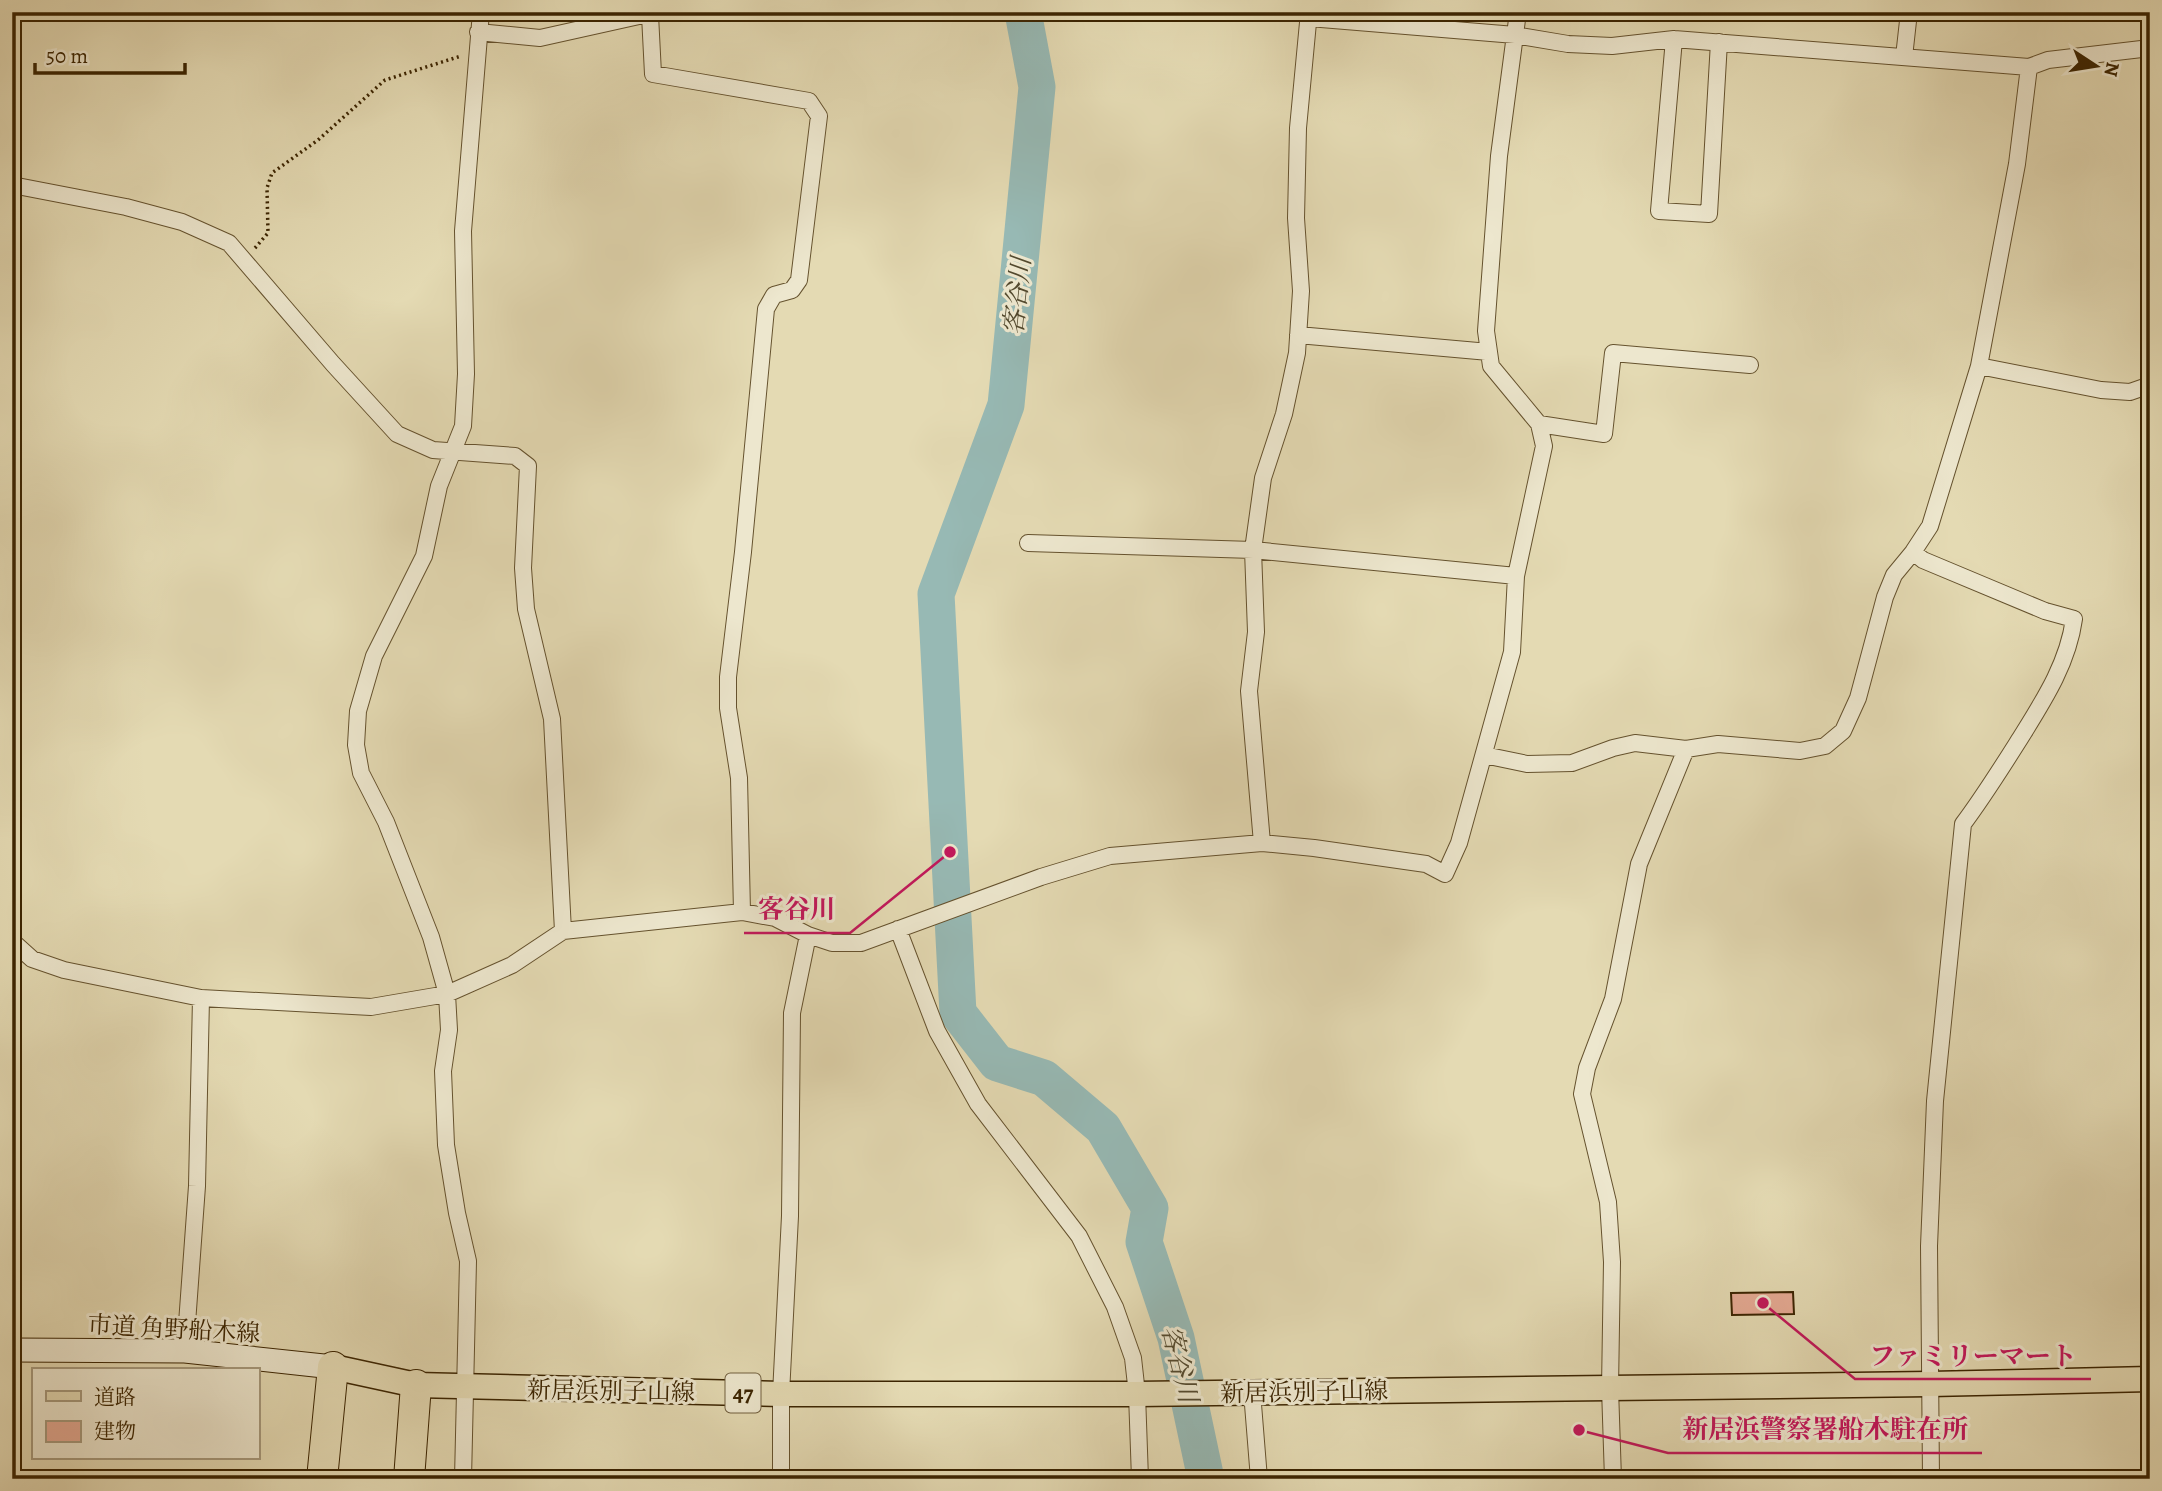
<svg xmlns="http://www.w3.org/2000/svg" width="2162" height="1491" viewBox="0 0 2162 1491" font-family="Alegreya,'Noto Serif JP',serif">
	<style>
		.lines { fill: none; stroke-linecap: round; stroke-linejoin: round }
		.river { stroke: #97b9b4; stroke-width: 37 }
		.building { fill: #e5aa94; stroke: #3b2401; stroke-width: 2 }
		.street-casing { stroke: #65522e; stroke-width: 18 }
		.secondary-casing { stroke: #3b2401; stroke-width: 25 }
		.primary-casing { stroke: #3b2401; stroke-width: 27 }
		.highway-casing { stroke: #3b2401; stroke-width: 32 }
		.path { stroke: #3b2401; stroke-width: 3.5; stroke-dasharray: 2 3.5; stroke-linecap: butt }
		.street { stroke: #ede7ce; stroke-width: 16 }
		.secondary { stroke: #ede7ce; stroke-width: 23 }
		.primary { stroke: #e4dab3; stroke-width: 24 }
		.highway { stroke: #e4dab3; stroke-width: 30 }
		.labels { text-anchor: middle; stroke-width: 6; stroke-linejoin: round; paint-order: stroke }
		.shield { fill: #ede7ce; stroke: #705e3e; stroke-width: 2 }
		.shield-label { font-size: 23px; font-weight: bold; fill: #3b2401 }
		.street-label { font-size: 24px; fill: #3b2401; stroke: #ede7ce }
		.water-label { font-size: 26px; font-style: italic; fill: #52492e; stroke: #ede7ce }
		.leader { fill: none; stroke: #c2185b; stroke-width: 2.5 }
		.callout-dot { fill: #c2185b; stroke: #ede7ce; stroke-width: 2.5 }
		.callout-label { font-size: 26px; text-anchor: middle; font-weight: bold; fill: #c2185b; stroke: #ede7ce; stroke-width: 6; stroke-linejoin: round; paint-order: stroke }
	</style>
	<rect width="100%" height="100%" fill="#e4dab3"/>
	<filter id="stains"><feTurbulence type="fractalNoise" baseFrequency=".00286" numOctaves="4"/><feColorMatrix values="0 0 0 0 .2 0 0 0 0 .09 0 0 0 0 .02 0 0 0 .5 -.17"/></filter>
	<radialGradient id="worn" r=".72"><stop offset=".6" stop-color="#630" stop-opacity="0"/><stop offset="1" stop-color="#630" stop-opacity=".3"/></radialGradient>
	<g class="lines">
		<path class="river" d="M 1023,12 L 1037,87 L 1006,405 L 936,594 L 958,1013 L 997,1063 L 1044,1078 L 1103,1128 L 1150,1208 L 1144,1242 L 1176,1338 L 1206,1479"/>
	</g>
	<path class="building" d="M 1793,1292 L 1794,1314 L 1732,1315 L 1731,1293 Z"/>
	<g class="lines">
		<defs>
			<path id="street" d="M 650,15 L 653,74 L 809,101 L 819,116 L 799,280 L 792,290 L 774,295 L 766,309 L 743,552 L 728,677 L 728,708 L 739,778 L 742,912
				M 1309,18 L 1515,35 L 1568,44 L 1612,46 L 1674,39 L 2029,67 L 2048,60 L 2150,48
				M 478,32 L 540,38 L 657,12
				M 1674,39 L 1659,211 L 1709,214 L 1719,42
				M 1904,57 L 1909,12
				M 12,185 L 126,207 L 182,222 L 229,243 L 333,364 L 397,434 L 433,450 L 515,456 L 528,466 L 523,568 L 526,609 L 552,719 L 563,931
				M 1298,335 L 1489,352
				M 1979,366 L 2101,390 L 2130,392 L 2150,385
				M 1539,424 L 1604,434 L 1613,353 L 1750,365
				M 1028,543 L 1253,550 L 1516,576
				M 1913,552 L 1923,560 L 2045,611 L 2074,619 C 2068,663 2044,700 2021,737 C 2002,767 1984,796 1963,824 L 1935,1101 L 1929,1246 L 1931,1479
				M 1484,755 L 1527,764 L 1572,763 L 1613,748 L 1635,743 L 1686,749 L 1718,744 L 1800,751 L 1825,746 L 1843,731 L 1858,698 L 1885,597 L 1894,575 L 1913,552 L 1930,526 L 1979,366 L 2017,164 L 2029,67
				M 1262,843 L 1249,691 L 1256,632 L 1253,550 L 1263,478 L 1284,414 L 1297,353 L 1301,291 L 1296,218 L 1298,128 L 1309,12
				M 898,929 L 937,1031 L 978,1104 L 1079,1236 L 1115,1307 L 1133,1358 L 1137,1394 L 1140,1479
				M 12,941 L 32,959 L 64,970 L 201,998 L 197,1186 L 185,1351
				M 201,998 L 371,1007 L 447,994 L 512,965 L 563,931 L 742,912 L 775,918 L 808,935 L 832,943 L 861,943 L 1041,877 L 1110,856 L 1262,843 L 1314,848 L 1426,864 L 1445,874 L 1459,843 L 1512,652 L 1516,576 L 1544,446 L 1539,424 L 1491,366 L 1486,331 L 1499,156 L 1518,12
				M 1252,1392 L 1259,1479
				M 463,1479 L 468,1261 L 457,1213 L 446,1145 L 443,1071 L 449,1030 L 447,994 L 431,937 L 386,822 L 361,773 L 356,745 L 358,711 L 374,656 L 424,556 L 439,486 L 463,426 L 466,374 L 463,231 L 481,12
				M 781,1479 L 781,1394 L 790,1216 L 792,1013 L 808,935
				M 1613,1479 L 1610,1388 L 1612,1262 L 1608,1202 L 1582,1094 L 1587,1068 L 1613,999 L 1639,864 L 1686,749"/>
			<path id="secondary" d="M 12,1350 L 185,1351 L 333,1367"/>
			<path id="primary" d="M 333,1367 L 416,1385 L 781,1394 L 1137,1394 L 1930,1384 L 2150,1379"/>
			<path id="highway" d="M 322,1479 L 333,1367
				M 409,1479 L 416,1385"/>
		</defs>
		<use href="#street" class="street-casing"/>
		<use href="#secondary" class="secondary-casing"/>
		<use href="#primary" class="primary-casing"/>
		<use href="#highway" class="highway-casing"/>
		<path class="path" d="M 255,248 L 268,233 L 267,188 L 272,173 L 318,140 L 385,80 L 461,56"/>
		<use href="#street" class="street"/>
		<use href="#secondary" class="secondary"/>
		<use href="#primary" class="primary"/>
		<use href="#highway" class="highway"/>
	</g>
	<g class="labels">
		<rect class="shield" x="725.5" y="1373.5" width="35" height="39" rx="5"/>
		<g class="shield-label">
			<text x="743" y="1401">47</text>
		</g>
		<g class="street-label">
			<text transform="translate(174 1329) rotate(3)" y="8">市道 角野船木線</text>
			<text transform="translate(611 1391) rotate(1)" y="8">新居浜別子山線</text>
			<text transform="translate(1304 1392) rotate(-1)" y="8">新居浜別子山線</text>
		</g>
		<g class="water-label">
			<text transform="translate(1017 296) rotate(-84)" y="9">客谷川</text>
			<text transform="translate(1180 1364) rotate(76)" y="9">客谷川</text>
		</g>
	</g>
	<path class="leader" d="M950 852L850 933H744M1763 1303L1855 1379H2091M1579 1430L1668 1453H1982"/>
	<g class="callout-dot">
		<circle cx="950" cy="852" r="7"/>
		<circle cx="1763" cy="1303" r="7"/>
		<circle cx="1579" cy="1430" r="7"/>
	</g>
	<g class="callout-label">
		<text x="797" y="918">客谷川</text>
		<text x="1973" y="1365">ファミリーマート</text>
		<text x="1825" y="1438">新居浜警察署船木駐在所</text>
	</g>
	<rect width="2162" height="1491" fill="none" stroke="#e4dab3" stroke-width="42"/>
	<rect x="14" y="14" width="2134" height="1463" fill="none" stroke="#3b2401" stroke-width="3.5"/>
	<rect x="21" y="21" width="2120" height="1449" fill="none" stroke="#3b2401" stroke-width="2"/>
	<rect x="32" y="1368" width="228" height="91" fill="#ede7ce" stroke="#a6997c" stroke-width="2"/>
	<rect x="46" y="1391" width="35" height="10" fill="#e4dab3" stroke="#a6997c" stroke-width="2"/>
	<text x="94" y="1404" font-size="21" fill="#3b2401">道路</text>
	<rect x="46" y="1421" width="35" height="21" fill="#e5aa94" stroke="#a6997c" stroke-width="2"/>
	<text x="94" y="1438" font-size="21" fill="#3b2401">建物</text>
	<g transform="translate(2096 66) rotate(102)" stroke="#ede7ce" stroke-width="5" paint-order="stroke">
	<path d="M0-5L12 26L0 18L-12 26Z" fill="#3b2401"/>
	<text y="-10" font-size="19" font-weight="bold" text-anchor="middle" fill="#3b2401">N</text>
	</g>
	<path d="M35 63v10h150v-10" fill="none" stroke="#3b2401" stroke-width="3.5"/>
	<text x="46" y="63" font-size="21" fill="#3b2401" stroke="#ede7ce" stroke-width="5" paint-order="stroke">50 m</text>
	<rect width="100%" height="100%" filter="url(#stains)"/>
	<rect width="100%" height="100%" fill="url(#worn)"/>
</svg>
